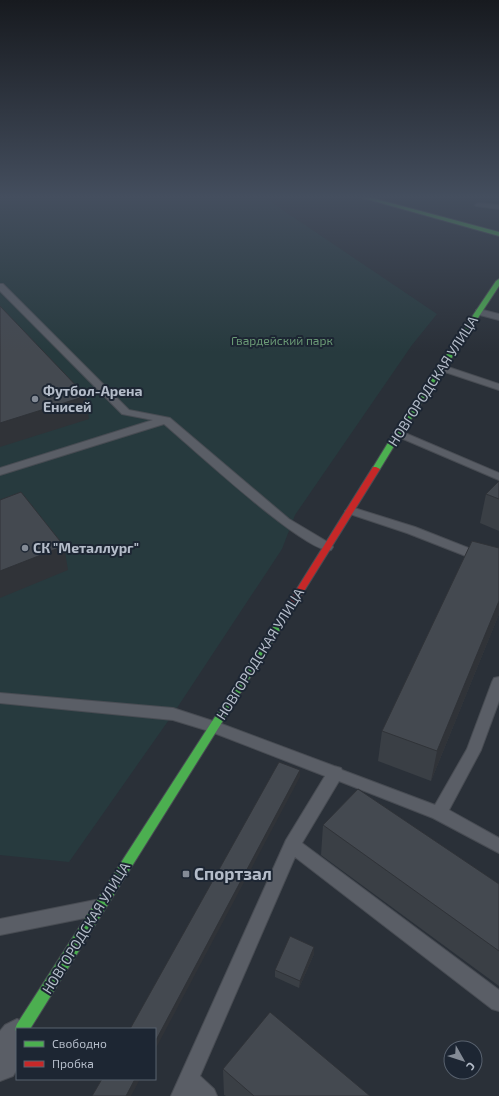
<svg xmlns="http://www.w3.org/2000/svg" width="499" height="1096" viewBox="0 0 499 1096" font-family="'Exo 2',sans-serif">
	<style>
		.green { fill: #273a3e }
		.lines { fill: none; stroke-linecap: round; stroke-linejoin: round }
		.lane-casing { stroke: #484c53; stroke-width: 2 }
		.street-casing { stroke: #484c53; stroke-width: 2 }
		.fast-casing { stroke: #484c53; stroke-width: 2 }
		.jam-casing { stroke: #484c53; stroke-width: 2 }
		.lane { fill: #5a5e66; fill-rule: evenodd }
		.street { fill: #5a5e66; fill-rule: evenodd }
		.fast { fill: #4caf50; fill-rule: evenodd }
		.jam { fill: #c62828; fill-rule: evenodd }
		.wall { fill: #3a3f45 }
		.shaded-wall { fill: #303338 }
		.building { fill: #444950; stroke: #303338 }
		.poi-dot { fill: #848b96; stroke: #1d2633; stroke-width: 1.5 }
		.labels { text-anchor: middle; stroke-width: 4; stroke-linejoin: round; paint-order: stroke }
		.far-park-label { font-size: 12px; fill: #6b9a76; stroke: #1d2633 }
		.street-label { font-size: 14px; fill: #b4bcc9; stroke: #1d2633 }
		.poi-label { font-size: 14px; font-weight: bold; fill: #b4bcc9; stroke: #1d2633; text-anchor: start }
		.near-poi-label { font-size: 17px; font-weight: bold; fill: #b4bcc9; stroke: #1d2633; text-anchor: start }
	</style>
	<rect width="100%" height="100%" fill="#2a3038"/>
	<path class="green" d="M 0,198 L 265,198 L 437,314 L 412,345 L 295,515 L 282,549 L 173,714 L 69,862 L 0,855 Z"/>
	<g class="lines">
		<defs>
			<path id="lane" d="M 478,203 L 499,205 L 499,209 L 476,206 L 475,205 Z
				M 0,284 L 3,284 L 129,410 L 170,418 L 289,519 L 331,544 L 333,547 L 331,550 C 308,556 188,444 164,424 L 0,475 L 0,468 L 153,420 L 122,414 L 0,291 Z
				M 479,309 L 499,314 L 499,320 L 476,314 L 476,310 Z
				M 442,365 L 499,384 L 499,390 L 439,370 L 439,366 Z
				M 398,430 L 499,473 L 499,480 L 394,435 L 393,433 Z
				M 351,507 L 415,527 L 499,560 L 499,569 L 407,533 L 347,513 L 345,511 Z
				M 499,677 L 499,701 L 481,750 L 449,810 L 499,838 L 499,853 L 433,818 L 339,781 L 302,843 L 499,990 L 499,1011 L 492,1009 L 295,857 L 200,1076 L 214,1089 L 217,1096 L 171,1096 L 286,840 L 325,776 L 209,731 L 173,720 L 0,703 L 0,693 L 173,708 L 219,723 L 334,766 L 341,768 L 342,770 L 435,805 L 467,749 L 492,682 L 494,678 Z
				M 95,900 L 101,902 L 104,908 L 101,914 L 95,916 L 0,935 L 0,919 Z"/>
			<path id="street" d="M 17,1019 L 29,1025 L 31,1029 L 17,1029 L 17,1069 L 13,1076 L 0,1081 L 0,1031 L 5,1025 Z"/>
			<path id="fast" d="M 363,198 L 372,198 L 499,232 L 499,236 Z
				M 499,279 L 499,286 L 402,433 L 380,469 L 376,471 L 373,471 L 372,469 L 394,433 L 496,281 Z
				M 283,615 L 286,616 L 288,618 L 286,620 L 30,1029 L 17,1029 L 17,1034 L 15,1029 L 17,1024 L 280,616 Z"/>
			<path id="jam" d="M 373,467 L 376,467 L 380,469 L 286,620 L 280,620 L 278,618 L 280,616 Z"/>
		</defs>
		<use href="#lane" class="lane-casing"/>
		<use href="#street" class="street-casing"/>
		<use href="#fast" class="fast-casing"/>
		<use href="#jam" class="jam-casing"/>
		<use href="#lane" class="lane"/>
		<use href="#street" class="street"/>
		<use href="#fast" class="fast"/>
		<use href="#jam" class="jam"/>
	</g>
	<path class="wall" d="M 499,481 L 499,531 L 480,523 L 486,494 Z
		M 499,548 L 499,614 L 431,781 L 378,761 L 382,731 Z
		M 323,825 L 499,884 L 499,986 L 321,855 Z
		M 314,954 L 299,988 L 275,977 L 275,970 Z
		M 223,1069 L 370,1096 L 226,1096 L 224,1095 Z"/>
	<path class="shaded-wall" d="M 86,396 L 89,419 L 0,447 L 0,423 Z
		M 64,546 L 68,570 L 0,598 L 0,571 Z
		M 499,601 L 499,614 L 431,781 L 437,751 Z
		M 300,770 L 300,777 L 155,1050 L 155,1042 Z
		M 314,947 L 314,954 L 299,988 L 300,981 Z
		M 135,1079 L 140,1079 L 131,1096 L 126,1096 Z"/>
	<path class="building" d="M 0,306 L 86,396 L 0,423 Z
		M 499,481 L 499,499 L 486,494 Z
		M 21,492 L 64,546 L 0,571 L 0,500 Z
		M 472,541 L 499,548 L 499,601 L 437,751 L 382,731 Z
		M 279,762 L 300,770 L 155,1042 L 155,1029 L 130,1029 Z
		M 358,789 L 499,884 L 499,951 L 323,825 Z
		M 290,936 L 314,947 L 300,981 L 275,970 Z
		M 270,1012 L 370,1096 L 254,1096 L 223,1069 Z
		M 102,1079 L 135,1079 L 126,1096 L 92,1096 Z"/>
	<linearGradient id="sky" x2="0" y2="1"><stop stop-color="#171a1f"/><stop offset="0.56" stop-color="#444e5e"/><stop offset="1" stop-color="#444e5e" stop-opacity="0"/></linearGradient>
	<rect width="499" height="352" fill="url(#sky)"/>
	<g class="poi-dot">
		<circle cx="35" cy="399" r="4"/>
		<circle cx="25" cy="548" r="4"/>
		<rect x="182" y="870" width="8" height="8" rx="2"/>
	</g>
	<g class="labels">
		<g class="far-park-label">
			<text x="282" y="345">Гвардейский парк</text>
		</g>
		<g class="street-label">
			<text transform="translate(433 381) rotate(-57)" y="5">НОВГОРОДСКАЯ УЛИЦА</text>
			<text transform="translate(260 654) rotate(-58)" y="5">НОВГОРОДСКАЯ УЛИЦА</text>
			<text transform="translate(86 928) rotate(-58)" y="5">НОВГОРОДСКАЯ УЛИЦА</text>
		</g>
		<g class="poi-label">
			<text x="43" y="396">Футбол-Арена<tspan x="43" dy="16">Енисей</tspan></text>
			<text x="33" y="553">СК "Металлург"</text>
		</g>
		<g class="near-poi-label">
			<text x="194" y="880">Спортзал</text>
		</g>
	</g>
	<rect x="16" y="1028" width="140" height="52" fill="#1d2633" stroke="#59626f"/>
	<rect x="24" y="1041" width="20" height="6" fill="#4caf50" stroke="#59626f"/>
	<text x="52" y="1048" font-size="12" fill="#b4bcc9">Свободно</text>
	<rect x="24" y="1061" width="20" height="6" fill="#c62828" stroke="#59626f"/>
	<text x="52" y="1068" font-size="12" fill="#b4bcc9">Пробка</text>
	<g transform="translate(463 1060) rotate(129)"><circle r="19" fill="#1d2633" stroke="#59626f"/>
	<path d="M0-3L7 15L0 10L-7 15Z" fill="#848b96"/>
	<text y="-6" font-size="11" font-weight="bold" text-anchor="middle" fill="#b4bcc9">С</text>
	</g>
</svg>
